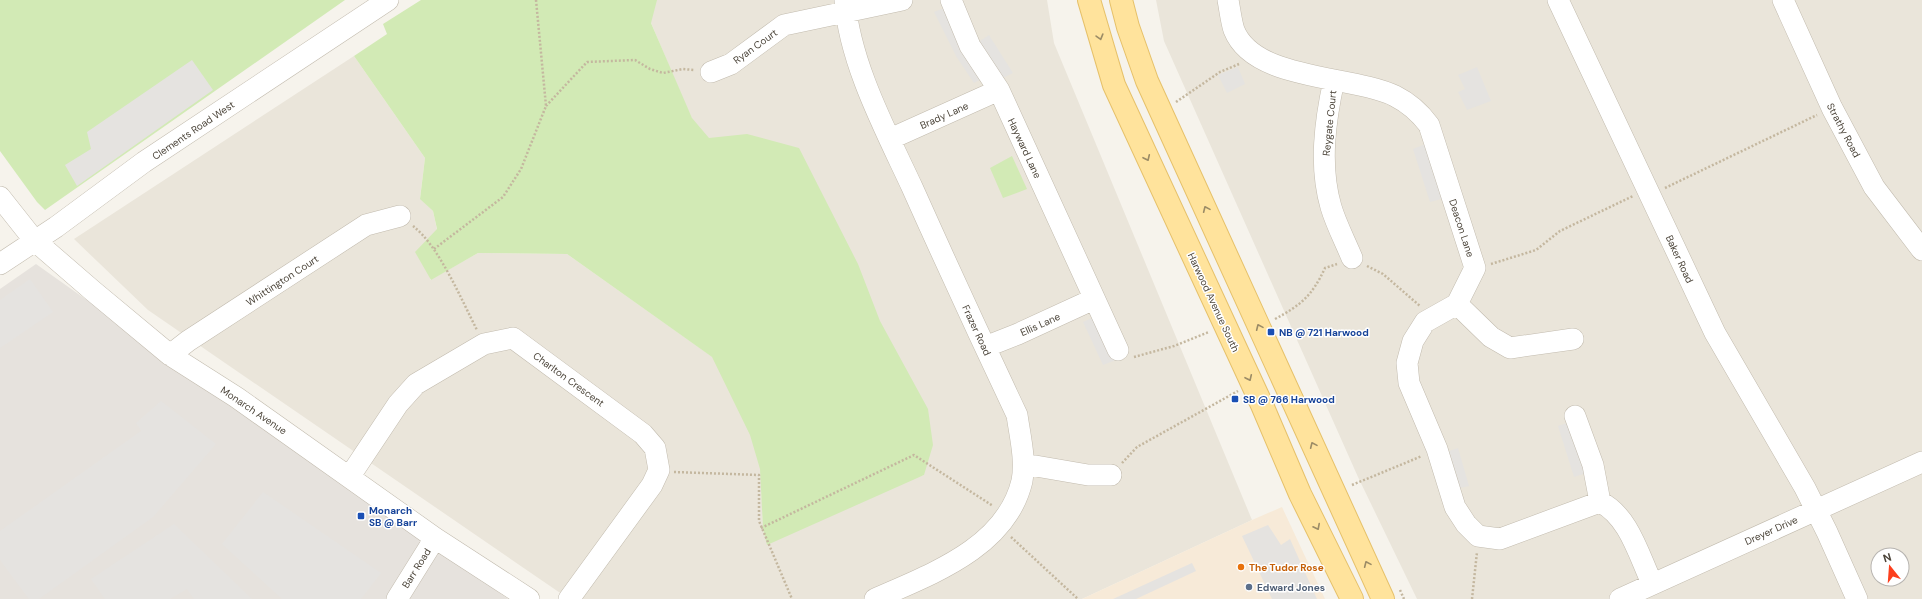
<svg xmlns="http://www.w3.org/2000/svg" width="1922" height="599" viewBox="0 0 1922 599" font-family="'DM Sans',sans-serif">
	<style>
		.residential { fill: #eae5da; fill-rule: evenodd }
		.commercial { fill: #f7ead8 }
		.industrial { fill: #e6e2dd }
		.green { fill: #d2eab5 }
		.parking { fill: #e5e3e0 }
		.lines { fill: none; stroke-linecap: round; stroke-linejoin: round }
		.minor-casing { stroke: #c2bbae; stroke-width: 22 }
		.major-casing { stroke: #e6c16a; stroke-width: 24 }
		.path { stroke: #c4b79f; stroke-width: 2.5; stroke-dasharray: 2 2; stroke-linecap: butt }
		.minor { stroke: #fff; stroke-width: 21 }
		.major { stroke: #ffe39c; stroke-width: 22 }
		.oneway { stroke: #9c8c66 }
		.transit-dot { fill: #1a4fb4; stroke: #fff; stroke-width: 1.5 }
		.food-dot { fill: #e8710a; stroke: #fff; stroke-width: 1.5 }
		.service-dot { fill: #5c6f8a; stroke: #fff; stroke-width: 1.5 }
		.labels { text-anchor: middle; stroke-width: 3; stroke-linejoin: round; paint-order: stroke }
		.street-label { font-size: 10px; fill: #4b4439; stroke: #fff }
		.transit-label { font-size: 10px; font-weight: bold; fill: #164399; stroke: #fff; text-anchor: start }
		.food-label { font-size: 10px; font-weight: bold; fill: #c56008; stroke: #fff; text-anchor: start }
		.service-label { font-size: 10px; font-weight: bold; fill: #4e5e75; stroke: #fff; text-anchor: start }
	</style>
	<rect width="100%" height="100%" fill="#f6f3ec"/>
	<path class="residential" d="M 650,0 L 1047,0 L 1054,43 L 1252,520 L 1082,599 L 569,599 L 148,310 L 74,239 L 354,56 L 425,158 L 420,198 L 433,211 L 437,230 L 430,280 L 478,253 L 567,254 L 735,373 L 759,425 L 763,529 L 924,475 L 723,182 L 686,106 L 644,6 Z
		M 1156,0 L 1922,0 L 1922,599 L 1417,599 L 1358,477 L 1164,41 ZM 1878,555 L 1902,555 L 1902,579 L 1878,579 Z"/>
	<path class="commercial" d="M 1282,507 L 1325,599 L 1082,599 L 1252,520 Z"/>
	<path class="industrial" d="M 36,264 L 508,599 L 0,599 L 0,289 Z"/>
	<path class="green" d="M 0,0 L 345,0 L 45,210 L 37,202 L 0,151 Z
		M 421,0 L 657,0 L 651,23 L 692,118 L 709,138 L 747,134 L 799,148 L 858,264 L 880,321 L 928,409 L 933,445 L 924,475 L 767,545 L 763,529 L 760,469 L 750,435 L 712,357 L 567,254 L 478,253 L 431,280 L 415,252 L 437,229 L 433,211 L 420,199 L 425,158 L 354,56 L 387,34 L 383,24 Z
		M 1012,156 L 1027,189 L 1003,198 L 990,168 Z"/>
	<path class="parking" d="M 957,3 L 968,26 L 980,41 L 989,35 L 1013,73 L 1003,78 L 997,71 L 974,83 L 956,56 L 934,12 Z
		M 192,60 L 213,90 L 77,186 L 65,165 L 91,149 L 87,132 Z
		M 1238,67 L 1245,84 L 1227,93 L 1218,75 Z
		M 1477,67 L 1491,101 L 1467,110 L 1458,92 L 1465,89 L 1458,75 Z
		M 1428,143 L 1445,198 L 1430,202 L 1413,149 Z
		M 30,279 L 53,312 L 0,348 L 0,300 Z
		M 1096,316 L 1116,360 L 1103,365 L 1083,322 Z
		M 161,401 L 216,444 L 153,517 L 39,599 L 29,599 L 0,560 L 0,531 L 141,431 L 136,423 Z
		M 1586,417 L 1602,468 L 1574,477 L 1558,426 Z
		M 1458,448 L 1469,486 L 1456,489 L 1446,452 Z
		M 263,492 L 381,573 L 361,599 L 282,599 L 222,544 Z
		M 174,524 L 252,599 L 194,599 L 187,589 L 170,599 L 105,599 L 91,579 Z
		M 1268,525 L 1281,545 L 1290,539 L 1317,599 L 1272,599 L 1242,536 Z
		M 1192,563 L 1196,571 L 1136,599 L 1113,599 Z"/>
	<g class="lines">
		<defs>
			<path id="minor" d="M 845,0 C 849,62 886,131 912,187 C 946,263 981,339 1017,415 C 1020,436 1026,460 1022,481 C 1006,548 931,574 875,599
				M 951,0 L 970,46 L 999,90 L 1118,350
				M 1228,0 C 1230,10 1231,21 1234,30 C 1254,81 1352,75 1395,96 C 1409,103 1420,113 1429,125 L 1475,268 L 1457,304 L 1425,322 L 1413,341 L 1407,363 L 1409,383 L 1437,449 L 1455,507 L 1466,524 L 1478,536 L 1500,539 L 1600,502 C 1629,516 1639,556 1652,583
				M 1558,0 L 1715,333 L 1805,488 L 1827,532 L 1857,599
				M 1783,0 L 1832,108 L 1874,187 L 1922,250
				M 711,72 L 731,64 L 784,25 L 902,0
				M 1334,80 C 1325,121 1319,166 1331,207 C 1336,224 1345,241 1352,258
				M 890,139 L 999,90
				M 0,197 L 34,240 L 93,291 L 170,355 L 236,397 L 435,538 L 529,599
				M 0,264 L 56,227 L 144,162 L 388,0
				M 1457,304 L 1491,337 L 1510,348 L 1573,339
				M 985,347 L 1018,334 L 1094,299
				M 170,355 L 188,341 L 366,225 L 400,216
				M 1575,416 L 1593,465 L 1600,502
				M 1024,464 L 1088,475 L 1111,475
				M 350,476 L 398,404 L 416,384 L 484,344 L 513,338 L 643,434 L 655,448 L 659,470 L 652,485 L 569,599
				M 397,599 L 435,538
				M 1620,599 L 1922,462"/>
			<path id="major" d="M 1089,0 L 1114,85 L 1262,405 L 1300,494 L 1352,599
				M 1121,0 L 1128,27 L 1147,81 L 1383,599"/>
		</defs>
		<use href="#minor" class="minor-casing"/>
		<use href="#major" class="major-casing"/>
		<path class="path" d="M 1176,102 L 1220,72 L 1239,64
			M 546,106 L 587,62 L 635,60 L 650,69 L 663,73 L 683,69 L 694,70
			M 1665,188 L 1817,115
			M 413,226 C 439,246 461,299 477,330
			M 434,249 L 503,197 L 521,169 L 546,106 L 536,0
			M 1491,264 L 1536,250 L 1560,231 L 1633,196
			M 1367,266 L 1383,274 L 1420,306
			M 1275,319 C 1301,305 1312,296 1325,268 L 1337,264
			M 1134,357 L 1174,346 L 1209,332
			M 1122,463 L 1137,447 L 1238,391
			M 674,472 L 759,475 L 759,521 L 792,599
			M 1352,485 L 1422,456
			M 761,528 L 914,455 L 993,506
			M 1011,537 L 1078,599
			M 1400,590 L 1404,599
			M 1472,599 L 1477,552"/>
		<use href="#minor" class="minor"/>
		<use href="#major" class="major"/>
	</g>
	<defs><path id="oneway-chevron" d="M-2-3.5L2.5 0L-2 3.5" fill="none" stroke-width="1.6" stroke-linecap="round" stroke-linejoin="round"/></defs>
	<g class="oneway">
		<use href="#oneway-chevron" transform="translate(1100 37) rotate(74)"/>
		<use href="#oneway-chevron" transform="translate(1147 158) rotate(65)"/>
		<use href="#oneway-chevron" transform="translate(1206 209) rotate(-114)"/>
		<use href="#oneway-chevron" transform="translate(1259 327) rotate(-114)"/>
		<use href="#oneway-chevron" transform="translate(1249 378) rotate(65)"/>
		<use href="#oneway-chevron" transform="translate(1313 445) rotate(-114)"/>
		<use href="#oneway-chevron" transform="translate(1317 527) rotate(63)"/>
		<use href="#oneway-chevron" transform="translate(1367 564) rotate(-114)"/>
	</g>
	<g class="transit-dot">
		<rect x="1267" y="328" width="8" height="8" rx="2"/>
		<rect x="1231" y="395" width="8" height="8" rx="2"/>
		<rect x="357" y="512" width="8" height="8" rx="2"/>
	</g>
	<circle class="food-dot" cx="1241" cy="567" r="4"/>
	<circle class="service-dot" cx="1249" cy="587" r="4"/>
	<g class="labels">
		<g class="street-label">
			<text transform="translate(755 46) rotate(-36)" y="4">Ryan Court</text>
			<text transform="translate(944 115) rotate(-24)" y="4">Brady Lane</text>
			<text transform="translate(1329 123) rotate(-84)" y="4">Reygate Court</text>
			<text transform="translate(193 130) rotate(-34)" y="4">Clements Road West</text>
			<text transform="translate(1844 130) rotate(62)" y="4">Strathy Road</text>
			<text transform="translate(1025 148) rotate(65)" y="4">Hayward Lane</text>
			<text transform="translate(1462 228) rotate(72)" y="4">Deacon Lane</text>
			<text transform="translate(1680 259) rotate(65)" y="4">Baker Road</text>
			<text transform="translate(282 280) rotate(-33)" y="4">Whittington Court</text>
			<text transform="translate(1214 302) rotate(65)" y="4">Harwood Avenue South</text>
			<text transform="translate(1040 324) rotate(-24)" y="4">Ellis Lane</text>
			<text transform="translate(977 330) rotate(65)" y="4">Frazer Road</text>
			<text transform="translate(569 379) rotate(36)" y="4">Charlton Crescent</text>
			<text transform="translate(254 410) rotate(34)" y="4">Monarch Avenue</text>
			<text transform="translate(1771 530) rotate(-24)" y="4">Dreyer Drive</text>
			<text transform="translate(416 568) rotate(-58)" y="4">Barr Road</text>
		</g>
		<g class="transit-label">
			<text x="1279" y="336">NB @ 721 Harwood</text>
			<text x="1243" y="403">SB @ 766 Harwood</text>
			<text x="369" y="514">Monarch<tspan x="369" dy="12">SB @ Barr</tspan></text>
		</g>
		<g class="food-label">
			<text x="1249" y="571">The Tudor Rose</text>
		</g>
		<g class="service-label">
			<text x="1257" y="591">Edward Jones</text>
		</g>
	</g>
	<g transform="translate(1890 567) rotate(343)"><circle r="19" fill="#ffffff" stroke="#b7b4b0"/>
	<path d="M0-3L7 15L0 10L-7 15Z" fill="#fc3f1d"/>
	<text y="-6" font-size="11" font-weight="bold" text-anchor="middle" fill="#4b4439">N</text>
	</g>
</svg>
